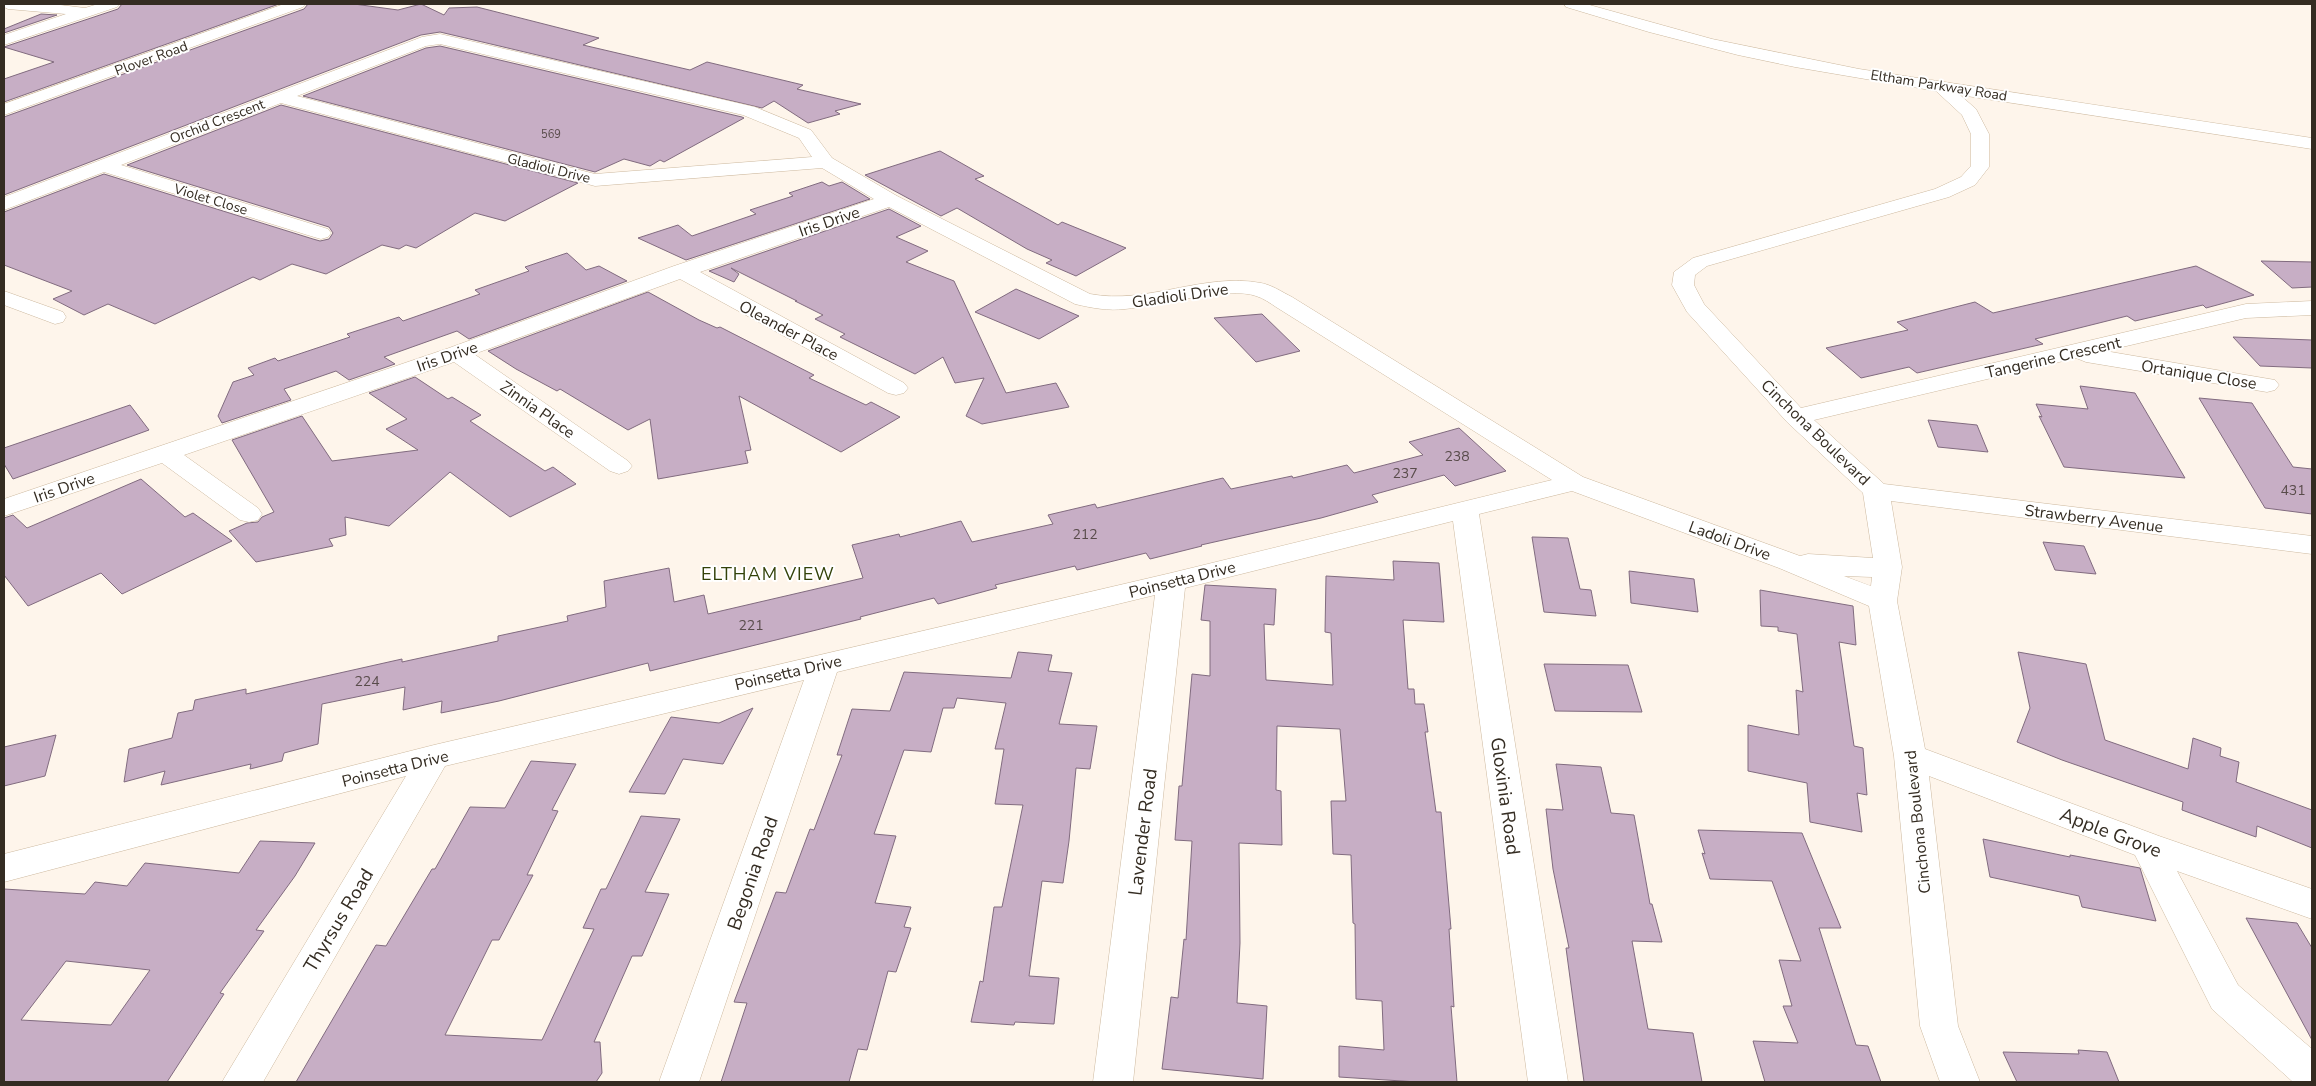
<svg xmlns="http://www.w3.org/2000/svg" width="2316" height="1086" viewBox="0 0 2316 1086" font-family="'Nunito Sans',sans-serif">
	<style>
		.building { fill: #c7aec5; stroke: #816b7f; fill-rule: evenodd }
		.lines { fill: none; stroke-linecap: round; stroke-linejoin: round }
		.minor-casing { stroke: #cdb99f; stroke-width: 1 }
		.minor { fill: #fff; fill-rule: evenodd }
		.labels { text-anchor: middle; stroke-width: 4; stroke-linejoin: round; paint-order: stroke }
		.far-number-label { font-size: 11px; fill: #594c4b }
		.far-street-label { font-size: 14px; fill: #342c22; stroke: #fff }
		.number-label { font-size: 14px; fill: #594c4b }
		.street-label { font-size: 16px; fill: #342c22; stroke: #fff }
		.neighbourhood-label { font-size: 18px; letter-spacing: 1px; fill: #334209; stroke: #fff }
		.near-street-label { font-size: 19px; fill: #342c22; stroke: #fff }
	</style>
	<rect width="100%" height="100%" fill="#fef5eb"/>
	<path class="building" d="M 122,4 L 279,4 L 4,102 L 4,79 L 54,62 L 4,47 L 118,9 Z
		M 308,4 L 354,4 L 398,10 L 421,4 L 444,15 L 449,8 L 477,7 L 599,38 L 583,45 L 690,70 L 707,62 L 803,85 L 797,89 L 861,104 L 835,111 L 840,114 L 808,123 L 774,101 L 762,108 L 440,32 L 421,35 L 4,195 L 4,117 L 304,9 Z
		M 41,14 L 57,15 L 4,33 L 4,29 Z
		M 440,46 L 742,117 L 744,118 L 664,162 L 660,160 L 650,166 L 624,159 L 595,172 L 303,96 L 426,48 Z
		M 281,105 L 578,183 L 505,221 L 475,213 L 416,248 L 406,245 L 399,249 L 382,245 L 326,274 L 292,264 L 260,280 L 253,277 L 155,324 L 108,304 L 84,315 L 53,299 L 72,291 L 4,265 L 4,212 L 104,174 L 313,239 L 320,241 L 329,239 L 333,233 L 329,227 L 127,165 Z
		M 940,151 L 984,176 L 975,179 L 1058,225 L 1062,222 L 1126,248 L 1076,276 L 1046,263 L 1052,260 L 1027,249 L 957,208 L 941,216 L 865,175 Z
		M 822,182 L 829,186 L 842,182 L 870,199 L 686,260 L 638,238 L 678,225 L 692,236 L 756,214 L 750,210 L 793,196 L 789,193 Z
		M 889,209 L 921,226 L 896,237 L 928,251 L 906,262 L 954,281 L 1006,393 L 1056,383 L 1069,407 L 982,424 L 966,416 L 984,378 L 955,383 L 943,357 L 915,374 L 840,337 L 845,334 L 815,319 L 823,315 L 795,301 L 797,301 L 731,268 L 739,274 L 734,282 L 709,271 Z
		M 567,253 L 586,270 L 599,266 L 627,281 L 469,339 L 457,331 L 384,357 L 395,364 L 349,380 L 336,371 L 284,389 L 291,400 L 222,423 L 218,416 L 233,382 L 254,375 L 248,368 L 275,358 L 278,361 L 350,337 L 347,334 L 399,317 L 403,321 L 480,294 L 475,290 L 529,271 L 525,267 Z
		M 2261,261 L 2312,262 L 2312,287 L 2292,288 Z
		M 2196,266 L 2254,295 L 2206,308 L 2203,305 L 2135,321 L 2127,316 L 2035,339 L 2043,344 L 1917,373 L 1909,367 L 1861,378 L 1826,348 L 1908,330 L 1897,322 L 1975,302 L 1993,313 Z
		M 1016,289 L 1079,316 L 1039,339 L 975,312 Z
		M 648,292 L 699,320 L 717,328 L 720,327 L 814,375 L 809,378 L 866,405 L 871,402 L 900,417 L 841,452 L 739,396 L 751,450 L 745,451 L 748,463 L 658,479 L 650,419 L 628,430 L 560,389 L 557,391 L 516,369 L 488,351 Z
		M 1262,314 L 1300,351 L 1256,362 L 1214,318 Z
		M 2233,337 L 2312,340 L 2312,368 L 2260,366 Z
		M 415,377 L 448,399 L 452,397 L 481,415 L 470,421 L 545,471 L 553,467 L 576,484 L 510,517 L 450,472 L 389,526 L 345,517 L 346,535 L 329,539 L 333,546 L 256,562 L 229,531 L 247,523 L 258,522 L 262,517 L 274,512 L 232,440 L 302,416 L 332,461 L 418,450 L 386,429 L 407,419 L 369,393 Z
		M 2080,386 L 2135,393 L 2185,478 L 2064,467 L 2039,416 L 2042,417 L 2036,404 L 2088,409 Z
		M 2199,398 L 2252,403 L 2293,467 L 2312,469 L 2312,514 L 2265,508 Z
		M 130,405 L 149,430 L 13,479 L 4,464 L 4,448 Z
		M 1928,420 L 1977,425 L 1988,452 L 1938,447 Z
		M 1459,428 L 1506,471 L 1455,486 L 1444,475 L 1372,495 L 1378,502 L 1321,518 L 1201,545 L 1202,546 L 1150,559 L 1146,553 L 1077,570 L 1075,566 L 995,585 L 997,588 L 938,604 L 934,598 L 860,617 L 861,619 L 650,671 L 648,663 L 499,701 L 441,713 L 442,701 L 403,710 L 405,687 L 322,704 L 318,744 L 284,753 L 282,761 L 250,769 L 251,764 L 161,785 L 165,771 L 124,782 L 129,749 L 172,738 L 178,713 L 193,710 L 195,700 L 246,689 L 246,694 L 402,659 L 402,662 L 498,641 L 498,636 L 568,621 L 567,616 L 606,607 L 604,581 L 669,568 L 674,602 L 704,595 L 708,614 L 863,578 L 852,545 L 899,534 L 900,537 L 961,521 L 972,542 L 1053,524 L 1048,515 L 1095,504 L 1097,508 L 1223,478 L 1231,489 L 1292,476 L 1293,478 L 1347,465 L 1354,473 L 1423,455 L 1409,442 Z
		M 141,479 L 185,517 L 193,513 L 232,541 L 122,594 L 101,573 L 28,606 L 4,575 L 4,518 L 13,515 L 27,528 Z
		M 1532,537 L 1568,538 L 1580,589 L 1591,590 L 1596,616 L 1544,612 Z
		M 2043,542 L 2084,546 L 2096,574 L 2055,570 Z
		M 1393,561 L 1439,563 L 1444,622 L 1403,620 L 1408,689 L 1414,689 L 1415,704 L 1424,704 L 1428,732 L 1425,732 L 1436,812 L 1441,812 L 1451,929 L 1449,929 L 1454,1007 L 1451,1006 L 1457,1082 L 1418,1082 L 1339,1077 L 1339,1046 L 1384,1050 L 1382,1001 L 1356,999 L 1355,924 L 1353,923 L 1351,855 L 1333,854 L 1331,801 L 1346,801 L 1340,729 L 1277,726 L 1276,790 L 1281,791 L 1282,845 L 1239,843 L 1240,943 L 1237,1003 L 1267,1006 L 1263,1079 L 1162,1069 L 1171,997 L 1178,998 L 1184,939 L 1186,940 L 1192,841 L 1175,840 L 1179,786 L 1182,786 L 1192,674 L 1210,676 L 1210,621 L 1201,620 L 1205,585 L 1276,589 L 1274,625 L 1264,624 L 1266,680 L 1333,685 L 1331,633 L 1325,632 L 1326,576 L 1394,580 Z
		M 1629,571 L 1694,579 L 1698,612 L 1631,603 Z
		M 1760,590 L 1853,606 L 1856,645 L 1839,642 L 1854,746 L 1863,748 L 1867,795 L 1857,793 L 1862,832 L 1810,822 L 1807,783 L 1748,771 L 1748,725 L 1799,735 L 1796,690 L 1803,692 L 1797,634 L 1778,631 L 1778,627 L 1761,626 Z
		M 1018,652 L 1052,655 L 1048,671 L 1072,673 L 1059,724 L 1097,726 L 1090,769 L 1076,768 L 1069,841 L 1063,883 L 1042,881 L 1029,976 L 1059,978 L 1054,1024 L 1015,1022 L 1014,1025 L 971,1022 L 980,981 L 983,982 L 994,907 L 1002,907 L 1023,805 L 995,804 L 1004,749 L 995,749 L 1006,703 L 957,698 L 954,708 L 943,708 L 931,752 L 904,750 L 874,834 L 896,836 L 875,903 L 911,907 L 904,927 L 911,928 L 896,972 L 888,971 L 867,1050 L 858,1049 L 849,1082 L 721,1082 L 747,1003 L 734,1002 L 776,892 L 786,893 L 810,829 L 814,830 L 842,755 L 837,755 L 852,709 L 890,711 L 904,672 L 1011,678 Z
		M 2018,652 L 2086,664 L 2105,740 L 2188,769 L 2193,738 L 2221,748 L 2220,756 L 2239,762 L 2236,782 L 2312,810 L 2312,848 L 2257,826 L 2256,837 L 2182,810 L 2183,802 L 2062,760 L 2017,742 L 2030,708 Z
		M 1544,664 L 1628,665 L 1642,712 L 1555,711 Z
		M 753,708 L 723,764 L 683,759 L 665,794 L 629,792 L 671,717 L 719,723 Z
		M 56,735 L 45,776 L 4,786 L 4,747 Z
		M 531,761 L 576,764 L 552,810 L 558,811 L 527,875 L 533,875 L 499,940 L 492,940 L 445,1035 L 542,1040 L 594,929 L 583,928 L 601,889 L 606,889 L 641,816 L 680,819 L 645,892 L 669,894 L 642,956 L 632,956 L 594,1042 L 600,1042 L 602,1073 L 596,1082 L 296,1082 L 376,945 L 386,946 L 432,869 L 435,869 L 470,807 L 505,808 Z
		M 1556,764 L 1601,767 L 1611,813 L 1634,815 L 1650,904 L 1652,904 L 1662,942 L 1632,941 L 1648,1029 L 1693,1033 L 1702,1082 L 1584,1082 L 1566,948 L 1569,948 L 1553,869 L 1546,809 L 1563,810 Z
		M 1698,830 L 1802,833 L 1841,928 L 1819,928 L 1856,1045 L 1868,1046 L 1881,1082 L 1765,1082 L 1753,1041 L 1798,1043 L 1783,1006 L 1792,1006 L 1779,960 L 1801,961 L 1772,881 L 1710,879 L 1702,853 L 1705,854 Z
		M 1983,839 L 2070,857 L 2070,855 L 2140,868 L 2156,921 L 2082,907 L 2079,896 L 1990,877 Z
		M 260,841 L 315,843 L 295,876 L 256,930 L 264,931 L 220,993 L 224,994 L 167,1082 L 4,1082 L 4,889 L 85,894 L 95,882 L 127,886 L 145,863 L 239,873 ZM 66,961 L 150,970 L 111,1025 L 21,1020 Z
		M 2246,918 L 2297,923 L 2312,948 L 2312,1040 Z
		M 2078,1050 L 2107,1052 L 2119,1082 L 2017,1082 L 2003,1052 L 2079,1054 Z"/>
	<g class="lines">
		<defs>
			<path id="minor" d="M 4,4 L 52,4 L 85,8 L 98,4 L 120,4 L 117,7 L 4,45 L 4,35 L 66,14 L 8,9 L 4,7 Z
				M 284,4 L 306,4 L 303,7 L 4,115 L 4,104 Z
				M 1564,4 L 1586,4 L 1712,39 L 1859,69 L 2312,138 L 2312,149 L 1960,95 L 1976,109 L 1989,134 L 1989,167 L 1975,185 L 1949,197 L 1707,266 L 1695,275 L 1694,285 L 1704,304 L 1801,408 L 2246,304 L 2312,301 L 2312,315 L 2246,318 L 2105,351 L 2275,380 L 2279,385 L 2275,390 L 2267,392 L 2086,362 L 2076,358 L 1814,420 L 1884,484 L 2312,536 L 2312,554 L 1891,501 L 1902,567 L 1897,601 L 1925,749 L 2159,836 L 2312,889 L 2312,919 L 2177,871 L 2238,985 L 2312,1049 L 2312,1082 L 2293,1082 L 2212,1009 L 2135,855 L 1929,776 L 1958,1026 L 1980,1082 L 1940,1082 L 1920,1026 L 1894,756 L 1869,606 L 1779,568 L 1572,491 L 1479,514 L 1568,1082 L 1528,1082 L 1453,521 L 1185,588 L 1133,1082 L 1093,1082 L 1155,595 L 837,672 L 699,1082 L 659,1082 L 804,680 L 445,766 L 263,1082 L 222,1082 L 406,776 L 4,882 L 4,854 L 434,745 L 1171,573 L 1552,480 L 1276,307 C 1270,303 1263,298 1256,296 C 1230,286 1156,306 1125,309 C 1108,311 1092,308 1075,304 L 889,207 L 700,272 L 904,383 L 908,388 L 904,393 L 896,395 L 888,393 L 680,279 L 474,354 L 628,461 L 632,466 L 628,471 L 619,474 L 610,471 L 454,362 L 184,455 L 258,508 L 262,514 L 258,520 L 249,522 L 240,520 L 162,463 L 4,516 L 4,499 L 449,348 L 674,266 L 874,199 L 822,168 L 595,186 L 281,103 L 121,165 L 328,229 L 331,233 L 328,237 L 321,239 L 314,237 L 104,172 L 4,210 L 4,197 L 422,37 L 440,34 L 755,107 L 811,130 L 832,158 L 897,196 L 1090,294 C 1147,305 1204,272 1261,283 C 1272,285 1282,292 1292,297 L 1583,477 L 1800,556 L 1808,554 L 1873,558 L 1863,493 L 1787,422 L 1687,312 L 1672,285 L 1674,272 L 1693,258 L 1935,189 L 1961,177 L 1971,166 L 1971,134 L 1962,115 L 1936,91 L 1795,67 L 1738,55 L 1649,32 L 1566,7 ZM 440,44 L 743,115 L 799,138 L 812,157 L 595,174 L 297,96 L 426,46 ZM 1844,576 L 1872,577 L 1871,586 Z
				M 4,291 L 63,312 L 66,317 L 63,322 L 55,324 L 4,305 Z"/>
		</defs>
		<use href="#minor" class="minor-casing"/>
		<use href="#minor" class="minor"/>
	</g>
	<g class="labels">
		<g class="far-number-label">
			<text x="551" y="138">569</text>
		</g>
		<g class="far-street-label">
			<text transform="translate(151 58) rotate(-20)" y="5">Plover Road</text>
			<text transform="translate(1939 85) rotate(9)" y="5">Eltham Parkway Road</text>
			<text transform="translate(217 121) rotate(-21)" y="5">Orchid Crescent</text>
			<text transform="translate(549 168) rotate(14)" y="5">Gladioli Drive</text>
			<text transform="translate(211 199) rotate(17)" y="5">Violet Close</text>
		</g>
		<g class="number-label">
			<text x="1457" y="461">238</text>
			<text x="1405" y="478">237</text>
			<text x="2293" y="495">431</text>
			<text x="1085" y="539">212</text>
			<text x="751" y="630">221</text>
			<text x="367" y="686">224</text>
		</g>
		<g class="street-label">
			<text transform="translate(829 221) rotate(-19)" y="6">Iris Drive</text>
			<text transform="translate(1180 295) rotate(-8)" y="6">Gladioli Drive</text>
			<text transform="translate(789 330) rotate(28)" y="6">Oleander Place</text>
			<text transform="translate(447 356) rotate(-19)" y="6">Iris Drive</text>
			<text transform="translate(2053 357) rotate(-13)" y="6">Tangerine Crescent</text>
			<text transform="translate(2199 374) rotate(9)" y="6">Ortanique Close</text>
			<text transform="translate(538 409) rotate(35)" y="6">Zinnia Place</text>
			<text transform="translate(1816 432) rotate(44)" y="6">Cinchona Boulevard</text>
			<text transform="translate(64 487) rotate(-19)" y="6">Iris Drive</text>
			<text transform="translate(2094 518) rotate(7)" y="6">Strawberry Avenue</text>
			<text transform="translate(1730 540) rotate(20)" y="6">Ladoli Drive</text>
			<text transform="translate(1182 579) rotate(-14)" y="6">Poinsetta Drive</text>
			<text transform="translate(788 672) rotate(-13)" y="6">Poinsetta Drive</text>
			<text transform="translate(395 768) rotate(-14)" y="6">Poinsetta Drive</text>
			<text transform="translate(1917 822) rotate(-96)" y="6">Cinchona Boulevard</text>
		</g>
		<g class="neighbourhood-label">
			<text x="768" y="580">ELTHAM VIEW</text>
		</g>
		<g class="near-street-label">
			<text transform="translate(1506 796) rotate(82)" y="7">Gloxinia Road</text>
			<text transform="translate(1142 832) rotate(-83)" y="7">Lavender Road</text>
			<text transform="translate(2111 832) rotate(21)" y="7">Apple Grove</text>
			<text transform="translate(752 873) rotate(-71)" y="7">Begonia Road</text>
			<text transform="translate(338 920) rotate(-59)" y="7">Thyrsus Road</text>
		</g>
	</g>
	<rect width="2316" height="1086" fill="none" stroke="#342c22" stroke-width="10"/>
</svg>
